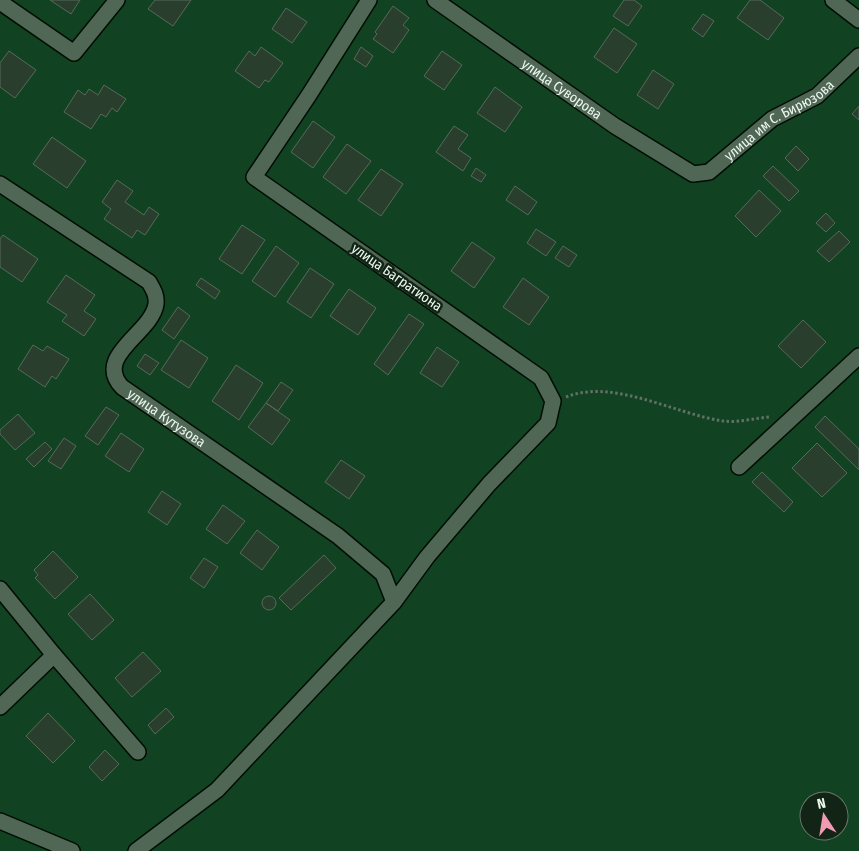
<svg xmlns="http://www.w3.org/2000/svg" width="859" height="851" viewBox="0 0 859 851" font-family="'Fira Sans Condensed',sans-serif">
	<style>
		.green { fill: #114222; fill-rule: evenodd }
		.building { fill: #2a3e2e; stroke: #556b5a }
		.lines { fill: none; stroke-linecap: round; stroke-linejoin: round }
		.minor-casing { stroke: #000d03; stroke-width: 18 }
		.path { stroke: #617164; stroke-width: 3; stroke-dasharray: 2.5 2.5; stroke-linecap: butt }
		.minor { stroke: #516756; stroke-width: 15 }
		.labels { text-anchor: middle; stroke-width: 5; stroke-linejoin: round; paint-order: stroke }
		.street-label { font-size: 14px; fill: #ebf7ed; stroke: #112415 }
	</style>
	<rect width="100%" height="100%" fill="#112415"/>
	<path class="green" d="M 0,0 L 859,0 L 859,851 L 0,851 ZM 809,801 L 839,801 L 839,831 L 809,831 Z"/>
	<path class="building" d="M 50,0 L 80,0 L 71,14 Z
		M 155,0 L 191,0 L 173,26 L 148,9 Z
		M 624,0 L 634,0 L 642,6 L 628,26 L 613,16 Z
		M 750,0 L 760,0 L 784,18 L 768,40 L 737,18 Z
		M 393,6 L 409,18 L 403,25 L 409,30 L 393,53 L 373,39 L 377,34 L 375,32 Z
		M 286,8 L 307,22 L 292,43 L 272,29 Z
		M 703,14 L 714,21 L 703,37 L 692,29 Z
		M 614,28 L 637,44 L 617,73 L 594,57 Z
		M 261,47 L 283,63 L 269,82 L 265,80 L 259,88 L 235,71 L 249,51 L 255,56 Z
		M 361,47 L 373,56 L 366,67 L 354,59 Z
		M 9,51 L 36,70 L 15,98 L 0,87 L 0,63 Z
		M 442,51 L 462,65 L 444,90 L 424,76 Z
		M 653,70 L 674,84 L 658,109 L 637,95 Z
		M 104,85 L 126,99 L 117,112 L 112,108 L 106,117 L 101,114 L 91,129 L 64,112 L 78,90 L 85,95 L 89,89 L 98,95 Z
		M 495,87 L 522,107 L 505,132 L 477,113 Z
		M 859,106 L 859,120 L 852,114 Z
		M 313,121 L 335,137 L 313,168 L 291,152 Z
		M 454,126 L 468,135 L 458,149 L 471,158 L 463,171 L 436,152 Z
		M 52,137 L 86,161 L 67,188 L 33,164 Z
		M 347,144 L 371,161 L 346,194 L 323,177 Z
		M 796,146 L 809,159 L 798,171 L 785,158 Z
		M 773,166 L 799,191 L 789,201 L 763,176 Z
		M 476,168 L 486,175 L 481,182 L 471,176 Z
		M 381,169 L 403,184 L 381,216 L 358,200 Z
		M 117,180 L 133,191 L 125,202 L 144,215 L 149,207 L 159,214 L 145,235 L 137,230 L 132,238 L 104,219 L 111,209 L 102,202 Z
		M 515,186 L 537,202 L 528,215 L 506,200 Z
		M 759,190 L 781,211 L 756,237 L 735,216 Z
		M 826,213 L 835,223 L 826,232 L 816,223 Z
		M 242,225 L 265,240 L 242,274 L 219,259 Z
		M 536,229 L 556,242 L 546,256 L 527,243 Z
		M 839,231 L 850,242 L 829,262 L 817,251 Z
		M 3,235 L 38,259 L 22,282 L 0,267 L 0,239 Z
		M 472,242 L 495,258 L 474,288 L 451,271 Z
		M 276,246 L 299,263 L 275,297 L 252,281 Z
		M 563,246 L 577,255 L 569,267 L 555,258 Z
		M 310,268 L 334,284 L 311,318 L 287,302 Z
		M 66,275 L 95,295 L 84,311 L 96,319 L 84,336 L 62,321 L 67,315 L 47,302 Z
		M 201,278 L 220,291 L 215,299 L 196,285 Z
		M 523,278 L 549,297 L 529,325 L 503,307 Z
		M 349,289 L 376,308 L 358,335 L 330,316 Z
		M 178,307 L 190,316 L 174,339 L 162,330 Z
		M 409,314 L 424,324 L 388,375 L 374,364 Z
		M 803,320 L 826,342 L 801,368 L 778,346 Z
		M 181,340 L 208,358 L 189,388 L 161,370 Z
		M 33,345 L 43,351 L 47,346 L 69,359 L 56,379 L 52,376 L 45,387 L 18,369 Z
		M 437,347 L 459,362 L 442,387 L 420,373 Z
		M 145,354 L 159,363 L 150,375 L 137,366 Z
		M 236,365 L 263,383 L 239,420 L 212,401 Z
		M 281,382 L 293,390 L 278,411 L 266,403 Z
		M 266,403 L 290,420 L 272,445 L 248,427 Z
		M 106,407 L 119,415 L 98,445 L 85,436 Z
		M 18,414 L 35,433 L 15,450 L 0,434 L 0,430 Z
		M 825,416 L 859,449 L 859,470 L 815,427 Z
		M 121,433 L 144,449 L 129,472 L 105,456 Z
		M 64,438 L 76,446 L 61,469 L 48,461 Z
		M 45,442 L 52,449 L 34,467 L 26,459 Z
		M 817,443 L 847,473 L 822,497 L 792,468 Z
		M 341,460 L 365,476 L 349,499 L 325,482 Z
		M 762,472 L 793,502 L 784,512 L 752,482 Z
		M 162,491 L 181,504 L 167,525 L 148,512 Z
		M 223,505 L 245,521 L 227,544 L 206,529 Z
		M 257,530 L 279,547 L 262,570 L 240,553 Z
		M 53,551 L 78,577 L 55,599 L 35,578 L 38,575 L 34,570 Z
		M 324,555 L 336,568 L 291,610 L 279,598 Z
		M 204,558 L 218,567 L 204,588 L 190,578 Z
		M 90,594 L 114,620 L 92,640 L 68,614 Z
		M262 603a7 7 0 1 1 14 0a7 7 0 1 1-14 0Z
		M 143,652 L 161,671 L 132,697 L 115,678 Z
		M 166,708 L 174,717 L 155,734 L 148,725 Z
		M 48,713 L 75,741 L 53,763 L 26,736 Z
		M 105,750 L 119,764 L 102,781 L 89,767 Z"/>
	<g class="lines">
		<defs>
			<g id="minor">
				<path id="s1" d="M 435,0 L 615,126 L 693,174 L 709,172 L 772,119 L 817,96 L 859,56"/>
				<path d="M 833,0 L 859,20"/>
				<path d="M 0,2 L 74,53 L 117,0"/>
				<path id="s2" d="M 0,184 L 149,282 C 153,289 157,295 156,304 C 152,333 93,356 122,387 L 338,536 L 383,574 L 394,602"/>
				<path d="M 739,467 L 859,356"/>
				<path d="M 0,589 L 54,655 L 138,752"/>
				<path d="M 0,707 L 54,655"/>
				<path d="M 0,821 L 72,851"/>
				<path d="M 136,851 L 217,790 L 394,602 L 427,557 L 489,484 L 548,423 L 553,401 L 541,378 L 254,177 L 309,95 L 369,0"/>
			</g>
		</defs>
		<use href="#minor" class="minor-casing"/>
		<path class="path" d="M 566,397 C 613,378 675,414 723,421 C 738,423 755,418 770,417"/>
		<use href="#minor" class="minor"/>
	</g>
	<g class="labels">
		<g class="street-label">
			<text dy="5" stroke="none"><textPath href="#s1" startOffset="155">улица Суворова</textPath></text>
			<text dy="5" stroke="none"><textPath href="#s1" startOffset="415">улица им С. Бирюзова</textPath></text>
			<text transform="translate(397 277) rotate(35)" y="5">улица Багратиона</text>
			<text dy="5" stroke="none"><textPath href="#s2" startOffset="355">улица Кутузова</textPath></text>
		</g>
	</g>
	<g transform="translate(824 816) rotate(348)"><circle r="24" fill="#112415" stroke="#68786b"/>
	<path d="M0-4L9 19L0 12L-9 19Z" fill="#f19ab3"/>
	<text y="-8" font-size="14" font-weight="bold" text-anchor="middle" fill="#ebf7ed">N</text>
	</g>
</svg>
